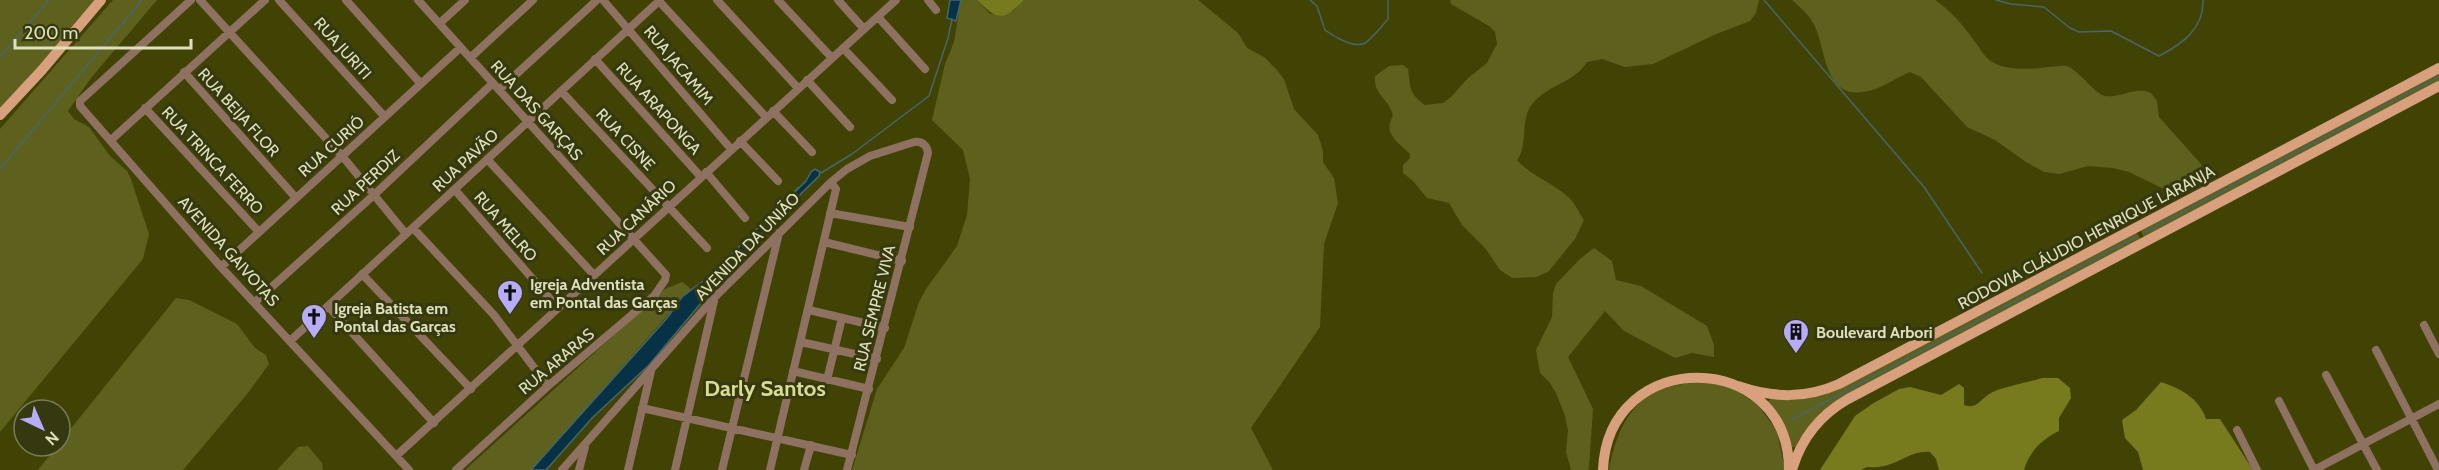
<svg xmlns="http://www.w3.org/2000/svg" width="2439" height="470" viewBox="0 0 2439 470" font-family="Cabin,sans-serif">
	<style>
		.green { fill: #5e601d }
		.forest { fill: #777a1d }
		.water { fill: #073245; stroke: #486669; stroke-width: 1.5 }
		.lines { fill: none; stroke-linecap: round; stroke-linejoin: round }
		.stream { stroke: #486669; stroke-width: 1.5 }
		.minor { stroke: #8e7161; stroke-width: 8 }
		.major { stroke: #d9a07e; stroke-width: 10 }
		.labels { text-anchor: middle; stroke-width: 6; stroke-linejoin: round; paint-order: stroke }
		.street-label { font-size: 16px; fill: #dee1bc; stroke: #363810 }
		.poi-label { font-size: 16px; font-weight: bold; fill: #dee1bc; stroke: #363810; text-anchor: start }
		.district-label { font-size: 22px; font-weight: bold; fill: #d9dd91; stroke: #363810 }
	</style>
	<rect width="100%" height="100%" fill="#414305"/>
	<path class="green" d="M 0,0 L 100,0 L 0,114 Z
		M 113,0 L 157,0 L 91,78 L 68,111 L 74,119 L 89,127 L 110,156 L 127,171 L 131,179 L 149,234 L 143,259 L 0,432 L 0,129 Z
		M 961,0 L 977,0 L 990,14 L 1013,11 L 1024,0 L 1198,0 L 1238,33 L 1247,48 L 1264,57 L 1277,70 L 1284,79 L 1294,109 L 1318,135 L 1323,151 L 1323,162 L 1334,178 L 1338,203 L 1324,244 L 1320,327 L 1251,428 L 1273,470 L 852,470 L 877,389 L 904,348 L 919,302 L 926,289 L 957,246 L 967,215 L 970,179 L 963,150 L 932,120 L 945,64 L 954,42 Z
		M 1450,0 L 1759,0 L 1756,13 L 1750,21 L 1714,35 L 1653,64 L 1625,67 L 1602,59 L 1587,62 C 1574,83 1549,84 1533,103 C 1519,119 1529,145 1517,160 C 1531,176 1551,182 1567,196 C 1575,202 1578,212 1584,220 L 1575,239 L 1548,272 L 1536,277 L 1512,278 L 1500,270 L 1485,248 L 1462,225 L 1449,203 L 1427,198 L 1413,181 L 1403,173 L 1403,165 L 1410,158 L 1410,154 C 1402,146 1386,136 1390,123 C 1392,117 1394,116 1391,110 C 1385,96 1374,95 1375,76 L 1389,66 L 1403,65 L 1408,69 C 1411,87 1408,93 1425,105 L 1443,103 L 1451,97 L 1467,79 L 1487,63 L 1497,44 L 1495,32 L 1489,26 L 1451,4 Z
		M 1792,0 L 1935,0 C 1950,10 1963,25 1973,39 C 1980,48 1984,58 1994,63 C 2008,71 2033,69 2049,67 C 2054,67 2061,65 2067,66 C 2081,72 2095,95 2106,96 C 2122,98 2136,86 2151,93 L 2157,101 L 2159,117 L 2201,164 L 2203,172 L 2172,193 L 2129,172 L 2113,168 L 2088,166 L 2059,174 L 2044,172 L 2026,162 L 1995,140 L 1967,127 L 1921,77 L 1910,72 C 1895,78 1880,90 1863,92 C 1822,98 1827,45 1812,21 C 1807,13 1799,6 1792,0 Z
		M 2439,72 L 2439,83 L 2144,238 L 2140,229 Z
		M 2136,231 L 2141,240 L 1846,395 L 1804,433 L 1795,447 L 1792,447 L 1782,424 L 1767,402 L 1771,399 L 1800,399 Z
		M 1594,248 L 1612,261 L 1616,280 L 1641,286 L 1707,326 L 1714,345 L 1714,357 L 1692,353 L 1675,358 L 1624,331 L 1605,311 L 1568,357 L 1593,409 L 1589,468 L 1588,470 L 1571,470 L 1566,452 L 1568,430 L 1565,416 L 1556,393 L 1550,383 L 1540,373 L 1536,350 L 1552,317 L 1553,293 L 1556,284 L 1580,259 Z
		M 682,282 L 691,289 L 531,470 L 465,470 L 665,289 Z
		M 176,298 L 189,300 L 237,324 L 255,348 L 266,355 L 269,364 L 248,393 L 183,470 L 38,470 L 57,446 L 60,446 L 60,442 Z
		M 1695,381 L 1729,386 L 1757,404 L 1777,431 L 1785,470 L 1609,470 C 1615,437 1628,401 1663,389 C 1674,385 1685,384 1695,381 Z
		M 308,446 L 322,463 L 323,470 L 277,470 L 298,447 Z"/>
	<path class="forest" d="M 977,0 L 1024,0 C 1003,22 997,20 977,0 Z
		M 2042,378 L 2058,378 L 2070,388 L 2071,398 L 2059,418 L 2059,431 C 2042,439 2029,452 2024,470 L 1939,470 L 1936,459 L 1930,452 C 1906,450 1897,470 1867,467 L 1861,470 L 1820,470 L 1855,416 L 1872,404 L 1899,389 L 1910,387 L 1941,395 L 1959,384 L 1964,388 L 1964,405 C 1976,410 1980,400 1989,394 C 2001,387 2027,383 2042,378 Z
		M 2161,382 C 2180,388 2200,399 2206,419 L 2220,419 L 2253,470 L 2143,470 L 2138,452 L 2125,438 L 2122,420 L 2136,410 Z"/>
	<path class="water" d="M 950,0 L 961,0 L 956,21 L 947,18 Z
		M 815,169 L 820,172 L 819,176 L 754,240 L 649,365 L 593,417 L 546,470 L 531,470 L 668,317 L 682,297 L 707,278 L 806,181 L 811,172 Z"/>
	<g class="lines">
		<path class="stream" d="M 1310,0 L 1317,6 L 1325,30 C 1333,36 1354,49 1365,43 C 1370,40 1383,25 1388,19 L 1388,0
			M 1764,0 L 1924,187 L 1982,273
			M 1996,0 L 2011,4 L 2044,7 L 2070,28 L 2079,32 L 2111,31 L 2159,56 C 2182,44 2204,29 2203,0
			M 0,57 L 49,0
			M 0,169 L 142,0
			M 821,173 L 852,154 L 929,96 L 948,38 L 952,19
			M 775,211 L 799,187
			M 2145,232 L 2439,77
			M 1791,420 L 2136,237"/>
		<path class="minor" d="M 191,0 L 80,101 L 80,106 L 221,267 L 409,470
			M 200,0 L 343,157 L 406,234
			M 279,0 L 385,117
			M 346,0 L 421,84
			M 418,0 L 666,275 L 665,280 L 654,296 L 548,386 L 456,470
			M 603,0 L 731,149
			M 658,0 L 766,117
			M 717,0 L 798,88
			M 778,0 L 832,58
			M 838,0 L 864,29
			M 928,0 L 936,10
			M 878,17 L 925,69
			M 440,23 L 465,0
			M 843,48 L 892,100
			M 470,58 L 533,0
			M 595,59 L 701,177
			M 184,72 L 296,198
			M 807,80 L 850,127
			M 499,90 L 597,0
			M 561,91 L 707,248
			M 145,108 L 259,232
			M 773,111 L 812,152
			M 111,140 L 265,0
			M 740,141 L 778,181
			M 487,159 L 594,275
			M 706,172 L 745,218
			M 455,190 L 558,308
			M 830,213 L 910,227
			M 413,228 L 494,315 L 548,386
			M 824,242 L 902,261
			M 221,267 L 460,48
			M 362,274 L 471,389
			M 255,302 L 375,194 L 493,83
			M 328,306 L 434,423
			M 809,310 L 885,328
			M 2424,325 L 2439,354
			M 290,341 L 660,0
			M 801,342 L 877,359
			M 2376,350 L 2438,470
			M 793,371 L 869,389
			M 2326,375 L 2377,470
			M 827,380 L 842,318
			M 2279,401 L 2314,470
			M 642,408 L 852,455
			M 2237,430 L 2257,470
			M 396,456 L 896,0
			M 562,470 L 715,297 L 831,182 L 847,169 L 870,156 L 914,142 C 922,141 927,145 928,153 L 847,470
			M 579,470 L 585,447
			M 628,470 L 651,371
			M 675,470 L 714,301
			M 722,470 L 779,233
			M 770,470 L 836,189 L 831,182
			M 804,470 L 811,445
			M 2314,470 L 2439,404"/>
		<path class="major" d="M 0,115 L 42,70 L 101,0
			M 1738,386 C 1773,398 1805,399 1839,384 L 2439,68
			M 1603,470 C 1608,346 1789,348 1789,470
			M 1792,470 C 1801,439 1820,415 1848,399 L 2439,86"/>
	</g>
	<defs>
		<symbol id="church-pin" viewBox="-11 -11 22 30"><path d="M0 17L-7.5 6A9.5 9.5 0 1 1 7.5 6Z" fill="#b8abf7" stroke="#363810"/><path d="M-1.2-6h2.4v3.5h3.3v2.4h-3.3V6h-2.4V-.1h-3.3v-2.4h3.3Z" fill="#111"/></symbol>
		<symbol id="building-pin" viewBox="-11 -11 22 30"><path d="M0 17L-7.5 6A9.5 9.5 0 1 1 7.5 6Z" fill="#b8abf7" stroke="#363810"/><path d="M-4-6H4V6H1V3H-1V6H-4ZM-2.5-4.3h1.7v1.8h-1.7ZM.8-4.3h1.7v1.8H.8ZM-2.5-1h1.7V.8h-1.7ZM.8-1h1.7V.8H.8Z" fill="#111"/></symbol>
	</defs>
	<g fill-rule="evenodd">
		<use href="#church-pin" x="495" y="278" width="30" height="40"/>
		<use href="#church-pin" x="299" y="302" width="30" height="40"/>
		<use href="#building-pin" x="1781" y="317" width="30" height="40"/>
	</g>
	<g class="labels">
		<g class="street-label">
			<text transform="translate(343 48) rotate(48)" y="6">RUA JURITI</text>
			<text transform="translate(679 65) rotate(50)" y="6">RUA JACAMIM</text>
			<text transform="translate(659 108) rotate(48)" y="6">RUA ARAPONGA</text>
			<text transform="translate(537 110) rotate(48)" y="6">RUA DAS GARÇAS</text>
			<text transform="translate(239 112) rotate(48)" y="6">RUA BEIJA FLOR</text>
			<text transform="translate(626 139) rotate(47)" y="6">RUA CISNE</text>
			<text transform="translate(331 146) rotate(-42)" y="6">RUA CURIÓ</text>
			<text transform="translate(213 160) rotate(47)" y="6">RUA TRINCA FERRO</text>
			<text transform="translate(465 160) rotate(-43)" y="6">RUA PAVÃO</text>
			<text transform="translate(365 182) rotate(-43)" y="6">RUA PERDIZ</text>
			<text transform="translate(636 217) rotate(-43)" y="6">RUA CANÁRIO</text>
			<text transform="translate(506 226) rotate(49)" y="6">RUA MELRO</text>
			<text transform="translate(2086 237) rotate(-28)" y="6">RODOVIA CLÁUDIO HENRIQUE LARANJA</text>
			<text transform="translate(747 246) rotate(-46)" y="6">AVENIDA DA UNIÃO</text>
			<text transform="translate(229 251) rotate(48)" y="6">AVENIDA GAIVOTAS</text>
			<text transform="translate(874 308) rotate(-76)" y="6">RUA SEMPRE VIVA</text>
			<text transform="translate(556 361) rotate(-40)" y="6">RUA ARARAS</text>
		</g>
		<g class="poi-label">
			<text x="530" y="290">Igreja Adventista<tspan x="530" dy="18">em Pontal das Garças</tspan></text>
			<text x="334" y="314">Igreja Batista em<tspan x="334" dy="18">Pontal das Garças</tspan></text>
			<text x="1816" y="338">Boulevard Arbori</text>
		</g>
		<g class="district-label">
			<text x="765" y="396">Darly Santos</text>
		</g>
	</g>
	<g transform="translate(42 428) rotate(136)"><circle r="28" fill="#363810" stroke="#797c55" stroke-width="1.5"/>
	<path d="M0-4.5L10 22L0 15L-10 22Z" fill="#b8abf7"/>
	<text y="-9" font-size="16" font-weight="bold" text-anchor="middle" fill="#dee1bc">N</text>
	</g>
	<path d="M15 39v9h176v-9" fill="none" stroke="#dee1bc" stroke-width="3"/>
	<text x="24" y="39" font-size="18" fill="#dee1bc" stroke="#363810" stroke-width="4.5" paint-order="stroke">200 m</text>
</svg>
